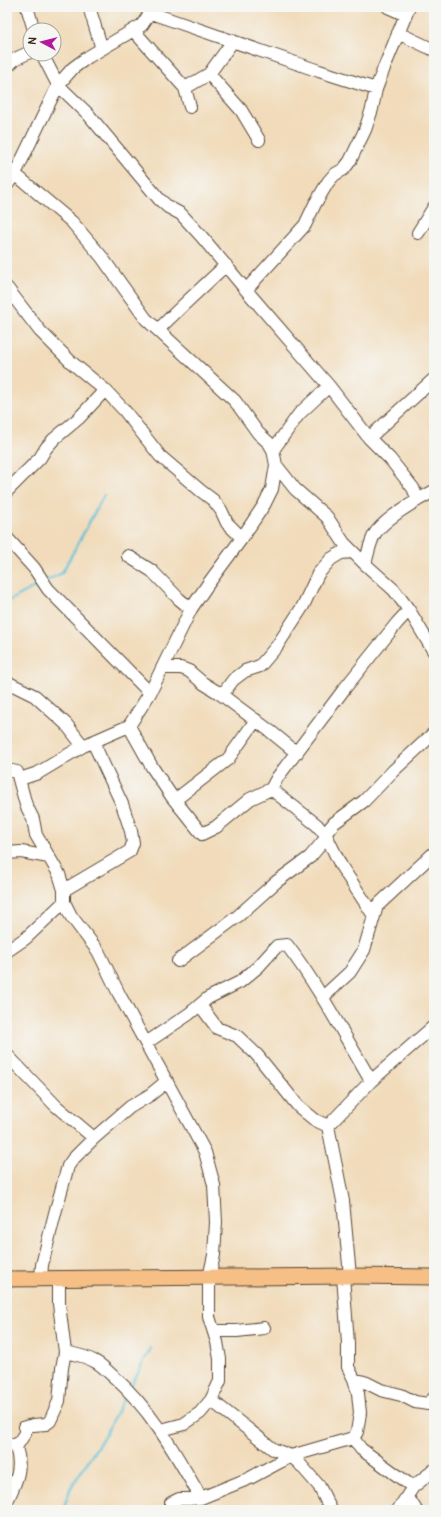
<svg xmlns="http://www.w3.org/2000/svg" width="441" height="1517" viewBox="0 0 441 1517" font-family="Pangolin,sans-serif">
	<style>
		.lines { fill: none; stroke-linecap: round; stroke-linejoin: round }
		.stream { stroke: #58c0d5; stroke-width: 2.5 }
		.minor-casing { stroke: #564535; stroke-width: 14 }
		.major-casing { stroke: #564535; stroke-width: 17 }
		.minor { stroke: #fff; stroke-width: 12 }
		.major { stroke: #f5bf86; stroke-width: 15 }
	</style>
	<rect width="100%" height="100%" fill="#f6f6f2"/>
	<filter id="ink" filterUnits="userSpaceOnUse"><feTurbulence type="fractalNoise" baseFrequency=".025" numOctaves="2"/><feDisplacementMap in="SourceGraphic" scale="8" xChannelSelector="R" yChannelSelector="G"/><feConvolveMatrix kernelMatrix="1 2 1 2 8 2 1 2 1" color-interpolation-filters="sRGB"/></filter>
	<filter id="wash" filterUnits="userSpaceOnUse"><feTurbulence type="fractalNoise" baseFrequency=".012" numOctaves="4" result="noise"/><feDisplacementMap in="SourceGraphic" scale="16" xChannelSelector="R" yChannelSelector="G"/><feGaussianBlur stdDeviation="0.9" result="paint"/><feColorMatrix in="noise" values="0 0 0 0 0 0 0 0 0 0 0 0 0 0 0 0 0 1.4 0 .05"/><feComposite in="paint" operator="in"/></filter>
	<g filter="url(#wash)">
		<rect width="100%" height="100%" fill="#f1dbba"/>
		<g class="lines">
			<path class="stream" d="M 46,581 L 62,573 L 104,495
				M 7,602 L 40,584
				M 130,1388 L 151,1348
				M 63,1510 L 70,1489 L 106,1433 L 126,1394"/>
		</g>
	</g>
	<g filter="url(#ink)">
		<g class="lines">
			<defs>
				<path id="minor" d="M 27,7 L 34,30
					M 89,7 L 102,49
					M 388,7 L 406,15
					M 151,13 L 319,71 L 376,89
					M 133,30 L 185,88 L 190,107
					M 398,33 L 434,50
					M 42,54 L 58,85 L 88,114 L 159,199 L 168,207 L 181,214 L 202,237 L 246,290 L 329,386 L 369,438 L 390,459 L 413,488 L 418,500
					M 7,67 L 15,59 L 30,52
					M 209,74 L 241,110 L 259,140
					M 185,88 L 209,74 L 233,41
					M 7,170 L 15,174 L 72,222 L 101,256 L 146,319 L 235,401 L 258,433 L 269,443 L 273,450 L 276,465 L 295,489 L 327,517 L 344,543 L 365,564 L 394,590 L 409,610 L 434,652
					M 7,185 L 15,174 L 58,85 L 73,68 L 88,57 L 142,25 L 154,7
					M 418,233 L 434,207
					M 7,288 L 40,331 L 71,362 L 105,390 L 124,410 L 160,456 L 201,491 L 213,500 L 221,510 L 227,523 L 242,538
					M 246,290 L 305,225 L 315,204 L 328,182 L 334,175 L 344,169 L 350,161 L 365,130 L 372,109 L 376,89 L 384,68 L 409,7
					M 158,330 C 180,307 203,287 226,265
					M 369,438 L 434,379
					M 273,450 L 299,414 L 329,386
					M 7,491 L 40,458 L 46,448 L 54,439 L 79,418 L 105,390
					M 7,538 L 34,568 L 48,589 L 150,693
					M 128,556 L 152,571 L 179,599 L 191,609
					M 365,564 C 368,554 370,540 376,532 C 388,517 417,500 434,491
					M 162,668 L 181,668 L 189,671 L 203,683 L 219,693 L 270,731 L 297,753
					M 7,682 L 35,696 L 66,724 L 83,746
					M 219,693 L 225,691 L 233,680 L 245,671 L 260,666 L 277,646 L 303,606 L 318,574 L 331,559 L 341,553 L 353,552
					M 129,726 L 152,767 L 172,797 L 202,834 L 216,827 L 250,799 L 271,789 L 277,778 L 345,688 L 397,623 L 409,610
					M 7,770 L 17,772 L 26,805 L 33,819 L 36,835 L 59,874 L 64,890 L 64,902 L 71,916 L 98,951 L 119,994 L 205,1152 L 214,1185 L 216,1222 L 214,1255 L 209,1278 L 209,1317 L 217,1342 L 220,1359 L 220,1381 L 211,1400 L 200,1413 L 184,1424 L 161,1430
					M 20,779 L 38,773 L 83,746 L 129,726 L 150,693 L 191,609 L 208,584 L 242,538 L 264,505 L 272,489 L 276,465
					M 271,789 L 317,825 L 327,837 L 341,866 L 374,916
					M 175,800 L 228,759 L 256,720
					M 325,834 L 334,823 L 364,801 L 393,771 L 434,733
					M 7,853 L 21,852 L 49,857
					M 64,890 L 130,851 L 133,843 L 131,831 L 122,804 L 93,742
					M 7,951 L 26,938 L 64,902
					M 178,961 L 238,916 L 276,882 L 310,857 L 327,837
					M 323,997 L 350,972 L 364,950 L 377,906 L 434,853
					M 200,1005 L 217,1028 L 237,1036 L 257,1055 L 298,1106 L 315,1120 L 328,1126
					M 146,1043 L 189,1014 L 208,998 L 240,982 L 258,967 L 277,946 L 287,945 C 319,987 344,1035 371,1081
					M 7,1055 L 56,1106 L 94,1138
					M 328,1126 L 343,1201 L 350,1276
					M 328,1126 L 371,1081 L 434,1026
					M 41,1278 L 42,1265 L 55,1213 L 68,1166 L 73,1159 L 94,1138 L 130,1107 L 150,1095 L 167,1081
					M 214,1331 L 237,1331 L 264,1328
					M 65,1352 C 75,1354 85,1356 94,1361 C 101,1364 107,1371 113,1376 C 152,1410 175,1453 201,1498
					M 354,1379 L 367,1383 L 381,1390 L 401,1395 L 415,1402 L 428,1404 L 434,1398
					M 211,1400 L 273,1449 L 291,1456 L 299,1463 L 319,1486 L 331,1510
					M 353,1438 L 361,1449 L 413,1487
					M 7,1443 L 16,1447 C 23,1469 16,1482 7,1501
					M 16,1447 L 25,1433 L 25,1427 L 33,1425 L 46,1424 L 50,1421 L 59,1401 L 62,1368 L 65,1352 L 59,1304 L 59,1278
					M 407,1496 L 416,1510
					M 171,1503 L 179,1499 L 189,1499 L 201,1498 L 250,1478 L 291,1456 L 353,1438 L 357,1432 L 360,1413 L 358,1393 L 354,1379 L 348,1367 L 348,1343 L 343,1276
					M 398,1510 L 413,1487 L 434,1470"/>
				<path id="major" d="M 7,1279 L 350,1276 L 434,1277"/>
			</defs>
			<use href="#minor" class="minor-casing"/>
			<use href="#major" class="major-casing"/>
			<use href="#minor" class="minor"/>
			<use href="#major" class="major"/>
		</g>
	</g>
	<rect width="441" height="1517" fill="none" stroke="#f6f6f2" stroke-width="24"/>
	<g transform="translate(42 42) rotate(277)"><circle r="19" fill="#f6f6f2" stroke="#aba49d"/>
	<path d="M0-3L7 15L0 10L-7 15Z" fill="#b5179e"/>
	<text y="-6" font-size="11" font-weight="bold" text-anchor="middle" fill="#3b2a1e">N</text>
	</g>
</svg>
